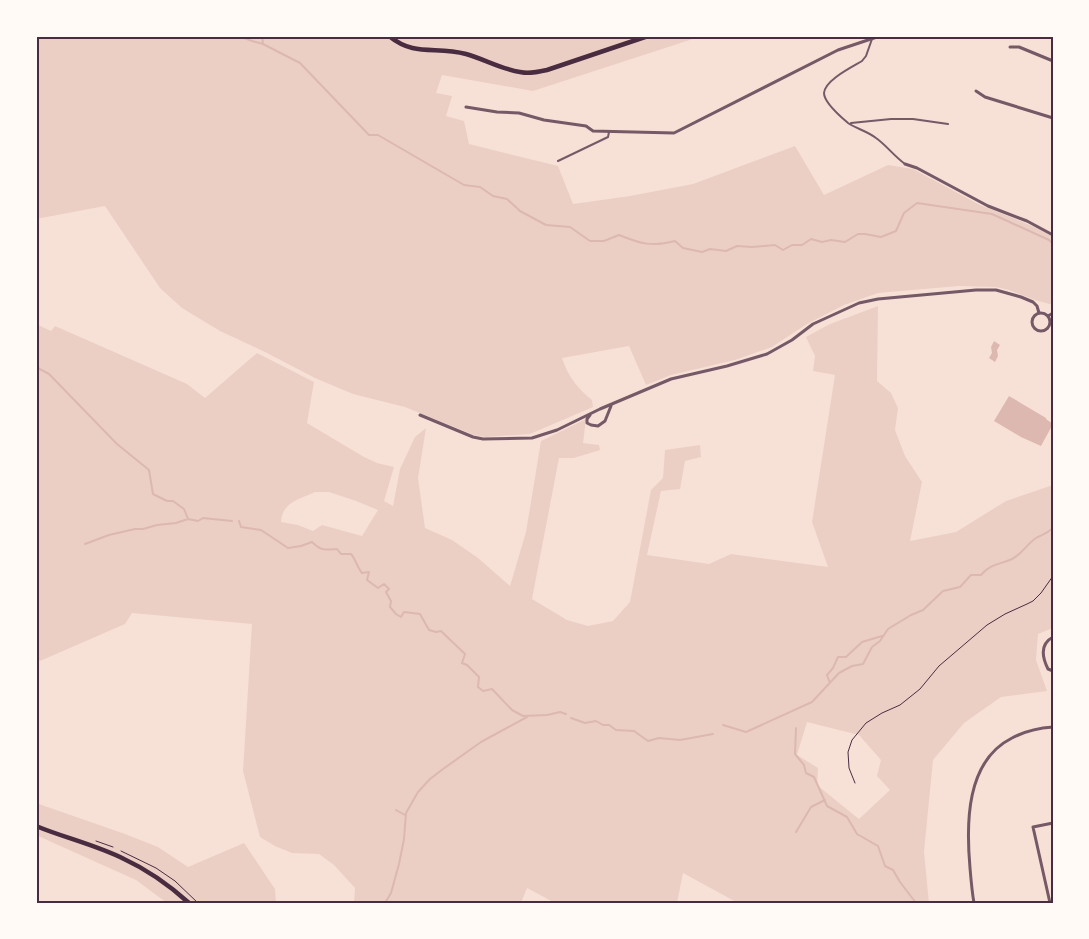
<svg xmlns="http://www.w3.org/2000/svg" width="1089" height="939" viewBox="0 0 1089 939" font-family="Manrope,sans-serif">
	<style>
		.green { fill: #ebcfc5; fill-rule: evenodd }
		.water { fill: #dcb8b0 }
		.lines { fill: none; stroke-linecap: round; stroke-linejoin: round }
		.stream { stroke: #dcb8b0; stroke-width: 2 }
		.path { stroke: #4a2c40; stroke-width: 1 }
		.service { stroke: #755966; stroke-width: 2 }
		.minor { stroke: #755966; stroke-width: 3 }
		.secondary { stroke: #4a2c40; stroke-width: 4.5 }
		.neatline { fill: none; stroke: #4a2c40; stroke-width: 2 }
	</style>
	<rect width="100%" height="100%" fill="#f7e1d7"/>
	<path class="green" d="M 36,36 L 702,36 L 533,91 L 442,75 L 436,93 L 452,96 L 446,116 L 464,121 L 469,144 L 558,166 L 573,204 L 630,196 L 693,184 L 795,146 L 824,195 L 888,165 L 913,169 L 980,205 L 1006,215 L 1053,235 L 1053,305 L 1035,300 L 1009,290 L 996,287 L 959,286 L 878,293 L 844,305 L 807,324 L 772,347 L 735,360 L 671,375 L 646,385 L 629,346 L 562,358 C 568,376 577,388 592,400 L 593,407 L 530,434 L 486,437 L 474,435 L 405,407 L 353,394 L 315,378 L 263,351 L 220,331 L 182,308 L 160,288 L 105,206 L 36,219 Z
		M 878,306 L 877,381 L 891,393 L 898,408 L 895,430 L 905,456 L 922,482 L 910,541 L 956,532 L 1006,501 L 1053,485 L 1053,628 L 1038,634 L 1036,660 L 1047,691 L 1001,697 L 964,723 L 933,760 L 924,852 L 929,903 L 738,903 L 683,873 L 677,903 L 555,903 L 527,888 L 521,903 L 354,903 L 355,888 L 334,865 L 319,854 L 292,853 L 275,846 L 260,837 L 243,771 L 252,624 L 132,613 L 125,624 L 40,661 L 36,658 L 36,324 L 51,331 L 55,326 L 187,384 L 205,398 L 257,353 L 314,382 L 307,423 L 364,457 L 377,463 L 394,467 L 384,501 L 393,506 L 400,469 L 415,437 L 426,428 L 418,478 L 425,528 L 452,540 L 478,558 L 510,586 L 526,532 L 541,441 L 586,419 L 583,443 L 599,445 L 600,450 L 574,458 L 559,458 L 532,599 L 567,620 L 588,626 L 613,621 L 630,602 L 651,490 L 663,478 L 665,450 L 700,445 L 701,457 L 685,461 L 680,489 L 661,491 L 647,555 L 709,564 L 731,554 L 828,567 L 812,522 L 835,375 L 813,371 L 815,356 L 806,337 L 830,324 ZM 315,492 L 329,492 L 356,501 L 378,510 L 362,536 L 322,525 L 313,531 L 298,525 L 281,522 C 282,502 300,499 315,492 ZM 807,722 L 859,735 L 881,760 L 877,776 L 890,790 L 859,819 L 817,785 L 818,768 L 797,755 Z
		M 36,803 L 125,834 L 158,847 L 188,867 L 244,843 L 275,889 L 276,903 L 167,903 L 136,880 L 36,835 Z"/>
	<path class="water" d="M 994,341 L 1000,345 L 997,350 L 998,356 L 995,362 L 989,358 L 992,353 L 991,347 Z
		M 1009,396 L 1046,418 L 1046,419 L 1053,424 L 1041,446 L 1021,437 L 994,421 Z"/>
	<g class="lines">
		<path class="stream" d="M 239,36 L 252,41 L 263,44
			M 262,36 L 263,44 L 300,63 L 369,135 L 378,135 L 464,185 L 480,187 L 493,196 L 507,199 L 520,211 L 546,225 L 570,227 L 590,241 L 604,241 L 619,235 C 641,244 652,247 675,241 L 683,248 L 702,252 L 710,249 L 726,251 L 737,246 L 752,247 L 775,245 L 783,250 L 792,245 L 802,245 L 811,239 L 822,242 L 831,240 L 845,242 L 858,234 L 865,234 L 881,237 L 896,231 L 904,213 L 917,203 L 992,214 L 1049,240 L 1053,244
			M 36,367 L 49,374 L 117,444 L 149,470 L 153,494 L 167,501 L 173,501 L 184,509 L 188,519 L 198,521 L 203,518 L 232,521
			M 239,521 L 241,527 L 261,530 L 288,548 L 301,546 L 312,542 C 321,551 325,550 337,549 L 341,554 L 351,554 C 356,560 357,567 362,573 L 369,572 L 367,580 L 378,588 L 384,584 L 389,589 L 386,592 L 391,601 L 390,607 L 396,614 L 401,617 L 404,612 L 420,614 L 429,630 L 436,632 L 441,631 L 465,654 L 462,663 L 467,665 L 479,677 L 478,687 L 483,691 L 492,689 L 512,710 L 523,716 L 547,715 L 560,712 L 566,714
			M 85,544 L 109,535 L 135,529 L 143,529 L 157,525 L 176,523 L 188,519
			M 830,683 L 827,675 L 833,668 L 838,657 L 846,657 L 862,642 L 882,636
			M 571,718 L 585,723 L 596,721 L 603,725 L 609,725 L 616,730 L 634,731 L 648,741 L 659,738 L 680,740 L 713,734
			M 723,725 L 746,732 L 812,702 L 839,673 L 852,666 L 863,664 L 872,647 L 880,641 L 888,629 L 911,615 L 923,610 L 943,591 L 960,587 L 971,575 L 981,575 C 991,563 999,565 1012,559 C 1022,554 1027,544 1036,538 C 1043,534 1045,535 1053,528
			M 796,728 L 795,754 L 804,765 L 806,773 L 814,777 L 827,806 L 847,817 L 857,834 L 878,846 L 885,866 L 893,870 L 900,882 L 916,903
			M 396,810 L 405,815
			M 796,832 L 811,807 L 825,800
			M 385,903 L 391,893 L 399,864 L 404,839 L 406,813 L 418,792 L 430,779 L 443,769 L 481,742 L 527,717"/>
		<path class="path" d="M 855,783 L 849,768 L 848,752 L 852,740 L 866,723 L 882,713 L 900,705 L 920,689 L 939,666 L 987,625 L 1005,614 L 1027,604 L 1033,601 L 1041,593 L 1053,576
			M 96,841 L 113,847
			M 121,851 L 156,868 L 175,881 L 198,903"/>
		<path class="service" d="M 872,39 L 866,56 L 862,61 C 852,67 825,80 824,93 C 824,103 841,117 848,123 C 857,129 867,131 876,138 C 886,145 894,156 905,164
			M 851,123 L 891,119 L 913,119 L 948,124
			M 558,161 L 608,137 L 609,132"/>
		<path class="minor" d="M 1010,47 L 1019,47 L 1053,61
			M 976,91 L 985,97 L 1053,118
			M 466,107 L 497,112 L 519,113 L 544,120 L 586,126 L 593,131 L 674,133 L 838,50 L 880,36
			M 905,164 L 917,168 L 988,206 L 1027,221 L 1053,235
			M1032 322a9 9 0 1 1 18 0a9 9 0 1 1-18 0Z
			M 1048,316 L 1053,313
			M 420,415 L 473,437 L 483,439 L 532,438 L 557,430 L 600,409 L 671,379 L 727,366 L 767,354 L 792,340 L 813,324 L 859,303 L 878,299 L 976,290 L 996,290 L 1021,297 L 1033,302 L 1037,306 L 1039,313
			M 590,415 L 587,419 L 587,423 L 591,425 L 598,426 L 605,421 L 611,406
			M 1053,637 C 1040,644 1042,657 1048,669 L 1053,671
			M 974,903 C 972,892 971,880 970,868 C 966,823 966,761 1012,738 C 1025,731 1038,728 1053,727
			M 1050,903 L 1033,827 L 1053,823"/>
		<path class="secondary" d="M 389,36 C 416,58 436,45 466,54 C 484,59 501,69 520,72 C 530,74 538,72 547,70 L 648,36
			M 36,826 C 65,838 96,845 124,859 C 148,870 169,885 189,903"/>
	</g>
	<rect width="1089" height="939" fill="none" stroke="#fffaf5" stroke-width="75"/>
	<rect x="38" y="38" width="1014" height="864" class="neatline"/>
</svg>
